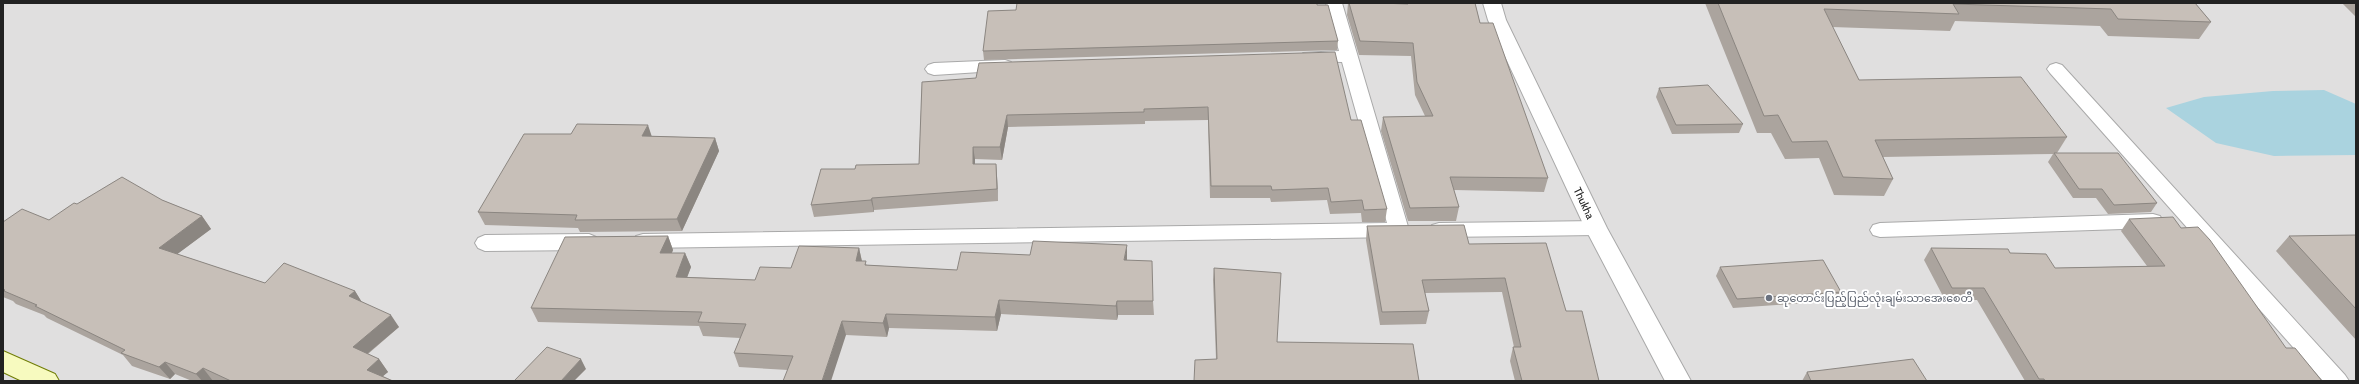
<svg xmlns="http://www.w3.org/2000/svg" width="2359" height="384" viewBox="0 0 2359 384" font-family="Cabin,'Noto Sans Myanmar',sans-serif">
	<style>
		.residential { fill: #e0dfdf }
		.water { fill: #aad3df }
		.lines { fill: none; stroke-linecap: round; stroke-linejoin: round }
		.service-casing { stroke: #a9a9a9; stroke-width: 2 }
		.minor-casing { stroke: #a9a9a9; stroke-width: 2 }
		.secondary-casing { stroke: #707d05; stroke-width: 2 }
		.service { fill: #fff; fill-rule: evenodd }
		.minor { fill: #fff; fill-rule: evenodd }
		.secondary { fill: #f7fabf; fill-rule: evenodd }
		.wall { fill: #aba49e }
		.shaded-wall { fill: #8b8681 }
		.building { fill: #c7bfb8; stroke: #8b8681 }
		.worship-dot { fill: #6b7280; stroke: #fff; stroke-width: 1.5 }
		.labels { text-anchor: middle; stroke-width: 4; stroke-linejoin: round; paint-order: stroke }
		.street-label { font-size: 11px; fill: #222; stroke: #fff }
		.worship-label { font-size: 11px; fill: #5b616d; stroke: #fff; text-anchor: start }
	</style>
	<rect width="100%" height="100%" fill="#f2efe9"/>
	<path class="residential" d="M 3,3 L 2356,3 L 2356,381 L 3,381 Z"/>
	<path class="water" d="M 2324,90 L 2356,104 L 2356,155 L 2274,156 L 2216,143 L 2166,108 L 2204,97 L 2273,91 Z"/>
	<g class="lines">
		<defs>
			<path id="service" d="M 1326,3 L 1342,3 L 1409,230 L 1406,235 L 1399,237 L 643,248 L 636,246 L 633,241 L 636,236 L 643,234 L 1387,223 L 1342,62 L 1303,61 L 1300,57 L 1303,53 L 1339,51 Z
				M 1005,60 L 1011,62 L 1014,66 L 1011,70 L 934,75 L 928,73 L 925,69 L 928,65 L 934,63 Z
				M 2056,63 L 2062,65 L 2345,375 L 2349,381 L 2323,381 L 2050,73 L 2047,69 L 2050,65 Z
				M 2153,214 L 2160,216 L 2163,221 L 2160,226 L 2153,228 L 1880,237 L 1873,235 L 1870,230 L 1873,225 L 1880,223 Z
				M 1596,221 L 1603,223 L 1606,228 L 1603,233 L 1596,235 L 1439,237 L 1432,235 L 1429,230 L 1432,225 L 1439,223 Z
				M 589,234 L 596,237 L 599,242 L 596,247 L 589,250 L 485,251 L 478,248 L 475,243 L 478,238 L 485,235 Z"/>
			<path id="minor" d="M 1483,3 L 1501,3 L 1506,20 L 1607,228 L 1691,381 L 1665,381 L 1585,228 L 1488,20 Z"/>
			<path id="secondary" d="M 3,351 L 55,374 L 59,381 L 22,381 L 3,372 Z"/>
		</defs>
		<use href="#service" class="service-casing"/>
		<use href="#minor" class="minor-casing"/>
		<use href="#secondary" class="secondary-casing"/>
		<use href="#service" class="service"/>
		<use href="#minor" class="minor"/>
		<use href="#secondary" class="secondary"/>
	</g>
	<path class="wall" d="M 1348,3 L 1379,3 L 1405,4 L 1404,3 L 1475,3 L 1480,23 L 1548,178 L 1544,192 L 1454,190 L 1459,207 L 1456,221 L 1408,221 L 1381,131 L 1383,117 L 1425,116 L 1415,95 L 1411,56 L 1359,55 L 1347,15 Z
		M 1705,3 L 2195,3 L 2211,22 L 2199,39 L 2108,36 L 2100,26 L 1955,21 L 1950,31 L 1832,27 L 1859,80 L 2067,137 L 2057,153 L 2157,203 L 2151,212 L 2108,214 L 2096,198 L 2073,198 L 2048,162 L 2053,154 L 1883,157 L 1893,179 L 1884,196 L 1834,195 L 1819,158 L 1785,159 L 1771,133 L 1757,133 Z
		M 2342,3 L 2356,3 L 2356,17 Z
		M 1317,5 L 1338,41 L 1337,50 L 984,60 L 983,51 Z
		M 922,82 L 1351,120 L 1387,209 L 1385,222 L 1362,222 L 1361,213 L 1330,214 L 1327,200 L 1271,202 L 1270,198 L 1210,198 L 1208,120 L 1145,121 L 1145,124 L 1008,127 L 1002,160 L 975,159 L 975,164 L 996,164 L 997,176 L 998,201 L 874,210 L 874,212 L 814,217 L 811,205 L 855,169 L 919,164 Z
		M 1659,88 L 1743,124 L 1739,133 L 1672,134 L 1656,97 Z
		M 652,136 L 715,138 L 719,151 L 682,231 L 580,232 L 578,228 L 485,225 L 478,212 Z
		M 162,200 L 202,216 L 211,229 L 177,254 L 265,283 L 355,291 L 361,301 L 399,327 L 368,354 L 379,359 L 388,372 L 383,376 L 393,381 L 192,381 L 175,374 L 170,379 L 132,366 L 123,355 L 47,318 L 44,315 L 16,304 L 13,301 L 3,297 L 3,222 L 49,220 L 77,204 Z
		M 2129,219 L 2181,228 L 2286,348 L 2322,381 L 2025,381 L 1977,300 L 1945,300 L 1924,260 L 1931,248 L 2055,268 L 2147,266 L 2121,231 Z
		M 1367,226 L 1469,244 L 1566,311 L 1599,381 L 1515,381 L 1510,361 L 1513,347 L 1514,347 L 1502,292 L 1425,293 L 1429,311 L 1426,324 L 1380,325 L 1366,240 Z
		M 2356,235 L 2356,340 L 2276,251 L 2289,236 Z
		M 668,236 L 673,250 L 672,253 L 685,253 L 691,267 L 687,277 L 755,280 L 791,268 L 859,248 L 862,261 L 867,265 L 957,270 L 1127,259 L 1127,260 L 1153,301 L 1154,315 L 1118,315 L 1117,320 L 1001,314 L 997,331 L 889,328 L 887,337 L 846,335 L 788,370 L 739,367 L 734,353 L 740,338 L 703,336 L 699,326 L 538,322 L 531,308 Z
		M 1720,267 L 1841,292 L 1836,301 L 1733,308 L 1716,276 Z
		M 1214,268 L 1277,342 L 1216,359 L 1213,280 Z
		M 1807,372 L 1927,381 L 1802,381 Z"/>
	<path class="shaded-wall" d="M 1007,115 L 1008,127 L 1002,160 L 1000,147 Z
		M 648,125 L 652,137 L 642,136 Z
		M 715,138 L 719,151 L 682,231 L 677,219 Z
		M 973,147 L 975,159 L 975,176 L 973,164 Z
		M 996,164 L 997,176 L 998,201 L 997,189 Z
		M 872,198 L 874,210 L 874,212 L 871,200 Z
		M 202,216 L 211,229 L 168,261 L 159,248 Z
		M 668,236 L 673,250 L 665,267 L 660,253 Z
		M 1127,245 L 1127,259 L 1125,274 L 1124,260 Z
		M 859,248 L 862,262 L 856,261 Z
		M 685,253 L 691,267 L 682,291 L 676,277 Z
		M 355,291 L 363,304 L 349,296 Z
		M 999,300 L 1001,314 L 997,331 L 995,317 Z
		M 1117,301 L 1118,315 L 1117,320 L 1116,306 Z
		M 886,314 L 889,328 L 887,337 L 883,323 Z
		M 391,315 L 399,327 L 361,359 L 353,347 Z
		M 842,321 L 846,335 L 831,381 L 822,381 Z
		M 379,359 L 388,372 L 377,381 L 367,370 Z
		M 581,359 L 586,369 L 574,381 L 561,381 Z
		M 165,362 L 175,374 L 170,379 L 159,367 Z
		M 203,368 L 213,381 L 202,381 L 196,374 Z"/>
	<path class="building" d="M 1017,3 L 1317,3 L 1317,5 L 1328,5 L 1338,41 L 983,51 L 988,11 L 1016,10 Z
		M 1349,3 L 1379,3 L 1408,4 L 1408,3 L 1475,3 L 1480,23 L 1493,23 L 1548,178 L 1450,177 L 1459,207 L 1410,208 L 1383,117 L 1433,116 L 1417,82 L 1413,43 L 1360,41 Z
		M 1718,3 L 2195,3 L 2211,22 L 2118,19 L 2111,9 L 1953,4 L 1959,14 L 1824,9 L 1859,80 L 2021,77 L 2067,137 L 1875,140 L 1893,179 L 1843,177 L 1827,141 L 1792,142 L 1778,115 L 1764,116 Z
		M 1335,52 L 1351,120 L 1361,120 L 1387,209 L 1364,210 L 1362,200 L 1331,202 L 1328,188 L 1272,190 L 1271,186 L 1211,186 L 1208,107 L 1144,109 L 1144,112 L 1007,115 L 1000,147 L 973,147 L 973,164 L 996,164 L 997,189 L 872,198 L 871,200 L 811,205 L 821,169 L 855,169 L 856,165 L 919,164 L 922,82 L 976,78 L 979,63 Z
		M 1708,85 L 1743,124 L 1676,125 L 1659,88 Z
		M 577,124 L 648,125 L 642,136 L 715,138 L 677,219 L 575,220 L 577,215 L 478,212 L 524,134 L 571,134 Z
		M 2054,153 L 2118,153 L 2157,203 L 2114,205 L 2102,189 L 2079,189 Z
		M 122,177 L 162,200 L 202,216 L 159,248 L 265,283 L 284,263 L 355,291 L 349,296 L 391,315 L 353,347 L 379,359 L 367,370 L 393,381 L 231,381 L 203,368 L 196,374 L 165,362 L 159,367 L 121,353 L 125,350 L 35,306 L 37,305 L 4,291 L 5,290 L 3,289 L 3,222 L 22,209 L 49,220 L 74,203 L 77,204 Z
		M 2173,217 L 2181,228 L 2198,227 L 2210,240 L 2286,348 L 2295,348 L 2322,381 L 2045,381 L 2044,379 L 2039,379 L 1984,288 L 1952,288 L 1931,248 L 2008,249 L 2010,253 L 2046,254 L 2055,268 L 2165,266 L 2129,219 Z
		M 1464,225 L 1469,244 L 1546,243 L 1566,311 L 1582,311 L 1599,381 L 1522,381 L 1513,347 L 1521,347 L 1505,278 L 1422,280 L 1429,311 L 1382,312 L 1367,226 Z
		M 2356,235 L 2356,309 L 2289,236 Z
		M 668,236 L 660,253 L 685,253 L 676,277 L 755,280 L 760,267 L 791,268 L 799,246 L 859,248 L 856,261 L 866,261 L 865,265 L 957,270 L 961,252 L 1030,255 L 1033,241 L 1127,245 L 1124,260 L 1152,261 L 1153,301 L 1117,301 L 1116,306 L 999,300 L 995,317 L 886,314 L 883,323 L 842,321 L 822,381 L 783,381 L 793,356 L 734,353 L 746,324 L 698,322 L 702,312 L 531,308 L 565,237 Z
		M 1823,260 L 1841,292 L 1737,299 L 1720,267 Z
		M 1214,268 L 1281,273 L 1277,342 L 1413,344 L 1419,381 L 1194,381 L 1195,360 L 1217,359 Z
		M 547,347 L 581,359 L 561,381 L 514,381 Z
		M 1913,359 L 1927,381 L 1811,381 L 1807,372 Z"/>
	<circle class="worship-dot" cx="1769" cy="298" r="4"/>
	<g class="labels">
		<g class="street-label">
			<text transform="translate(1584 203) rotate(65)" y="4">Thukha</text>
		</g>
		<g class="worship-label">
			<text x="1777" y="302">ဆုတောင်းပြည့်ပြည်လုံးချမ်းသာအေးစေတီ</text>
		</g>
	</g>
	<rect width="2359" height="384" fill="none" stroke="#222222" stroke-width="8"/>
</svg>
